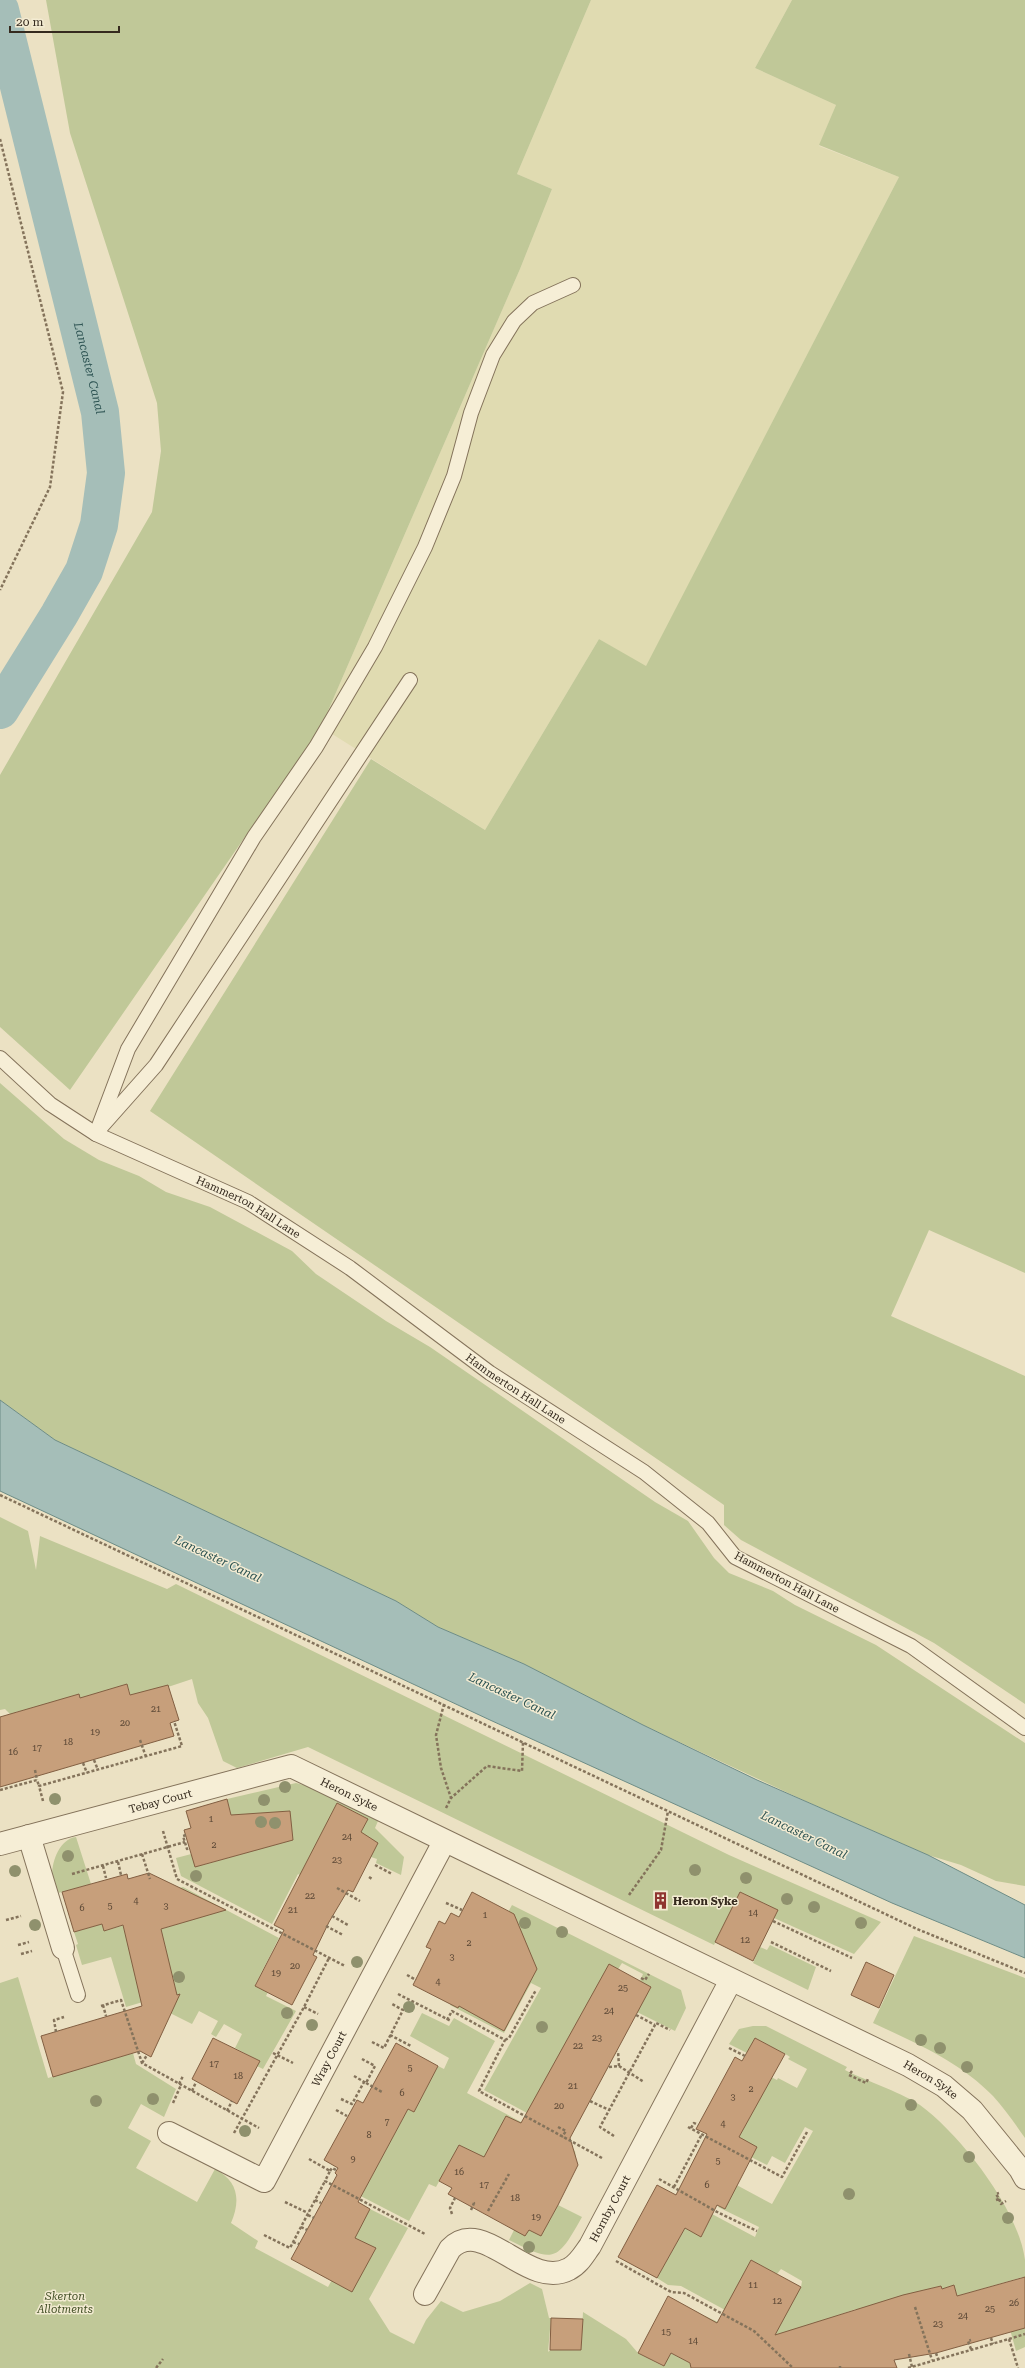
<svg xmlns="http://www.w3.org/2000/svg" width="1025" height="2368" viewBox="0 0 1025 2368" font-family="'Roboto Serif',serif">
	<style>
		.farmland { fill: #e0dbb1 }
		.green { fill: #c0c898 }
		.water { fill: #a5beb8; stroke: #6d8c86 }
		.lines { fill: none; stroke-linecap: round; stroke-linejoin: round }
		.canal { stroke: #a5beb8; stroke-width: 38 }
		.building { fill: #c79f7b; stroke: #825f42 }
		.lane-casing { stroke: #84735b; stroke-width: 16 }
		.street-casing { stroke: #84735b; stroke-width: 24 }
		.path { stroke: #84735b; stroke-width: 2.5; stroke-dasharray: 3 2; stroke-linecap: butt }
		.lane { stroke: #f6eed6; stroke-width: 14 }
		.street { stroke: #f6eed6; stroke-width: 22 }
		.tree { fill: #8f916d }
		.labels { text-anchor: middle; stroke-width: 3; stroke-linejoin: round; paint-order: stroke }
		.number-label { font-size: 9px; fill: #5a4735 }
		.street-label { font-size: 11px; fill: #352a1e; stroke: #f3ebd2 }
		.poi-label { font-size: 11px; font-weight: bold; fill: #352a1e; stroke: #f3ebd2; text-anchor: start }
		.park-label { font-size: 11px; font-style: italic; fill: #435026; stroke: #f3ebd2 }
		.water-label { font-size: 12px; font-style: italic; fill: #2e5453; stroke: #f3ebd2 }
	</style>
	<rect width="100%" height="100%" fill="#ebe1c3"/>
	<path class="farmland" d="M 591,0 L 792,0 L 755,68 L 836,105 L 819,146 L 899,177 L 646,667 L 599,639 L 485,830 L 321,727 L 520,269 L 552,189 L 517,174 Z"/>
	<path class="green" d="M 46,0 L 591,0 L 517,174 L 552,189 L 520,269 L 321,727 L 70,1090 L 0,1027 L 0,775 L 152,512 L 161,451 L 157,403 L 70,133 Z
		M 792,0 L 1025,0 L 1025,1273 L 929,1230 L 891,1316 L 1025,1376 L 1025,1704 L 934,1643 L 741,1540 L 724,1525 L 724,1505 L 150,1111 L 371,759 L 485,830 L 599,639 L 646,666 L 899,177 L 819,145 L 836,105 L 755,68 Z
		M 0,1083 L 64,1139 L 99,1160 L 139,1176 L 166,1192 L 210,1207 L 292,1251 L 316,1274 L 386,1321 L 430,1347 L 655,1502 L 688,1521 L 714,1558 L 729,1573 L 773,1591 L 795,1605 L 876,1645 L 1025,1743 L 1025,1886 L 996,1881 L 961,1865 L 928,1855 L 803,1800 L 643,1725 L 524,1664 L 438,1627 L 396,1601 L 55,1440 L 0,1400 Z
		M 0,1517 L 28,1531 L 36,1570 L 40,1536 L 167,1589 L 176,1584 L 729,1855 L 881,1922 L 854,1954 L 774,1918 L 778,1910 L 740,1892 L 714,1945 L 308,1747 L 237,1768 L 223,1761 L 208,1718 L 198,1703 L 192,1679 L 132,1699 L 127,1684 L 105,1691 L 41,1725 L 36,1707 L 16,1712 L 16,1733 L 10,1714 L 5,1709 L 0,1710 Z
		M 296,1783 L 315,1788 L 378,1821 L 375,1828 L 404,1857 L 401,1875 L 376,1863 L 377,1859 L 371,1857 L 360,1834 L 368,1819 L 337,1803 L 322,1833 L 334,1893 L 298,1874 L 272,1924 L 181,1876 L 176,1858 L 199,1852 L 203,1865 L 242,1854 L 227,1799 Z
		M 76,1837 L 91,1884 L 58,1893 C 56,1888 52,1880 52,1875 C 52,1860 60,1839 76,1837 Z
		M 183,1887 L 279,1938 L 255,1985 L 268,1992 L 266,1996 L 296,2011 L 263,2069 L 257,2066 L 260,2061 L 235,2048 L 242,2034 L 224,2024 L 216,2037 L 211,2034 L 218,2021 L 199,2011 L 192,2024 L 166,2011 L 176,1992 L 126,2007 L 111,1957 L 82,1965 L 76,1945 L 78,1944 L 74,1932 L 102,1924 L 104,1931 L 128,1924 L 159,1930 L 184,1922 L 175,1889 Z
		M 512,1905 L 681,1990 L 686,2008 L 675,2031 L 637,2012 L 640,1981 L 643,1974 L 622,1963 L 527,2113 L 484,2090 L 541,1988 L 531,1983 L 504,2033 L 450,2005 L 489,1932 L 507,1914 Z
		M 914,1936 L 1025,1978 L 1025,2138 C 1015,2124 1005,2109 993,2096 C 960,2062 916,2043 873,2023 Z
		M 770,1945 L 816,1967 L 808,1990 L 753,1963 L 760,1947 L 767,1950 Z
		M 18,1977 L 48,2078 L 133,2053 L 136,2064 L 176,2089 L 164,2117 L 141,2104 L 128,2128 L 151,2141 L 136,2168 L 197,2202 L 215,2169 C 238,2181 241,2200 231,2223 L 258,2241 L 255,2248 L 328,2287 L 370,2209 L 408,2228 L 369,2299 L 390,2332 L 414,2344 L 426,2320 L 441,2301 L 463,2312 L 500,2301 L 530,2283 L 542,2289 L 549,2318 L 551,2318 L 548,2352 L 550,2350 L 581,2350 L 583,2312 L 626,2339 L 638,2353 L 663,2366 L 671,2353 L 695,2366 L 701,2323 L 705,2316 L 718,2322 L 762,2368 L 0,2368 L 0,1983 Z
		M 422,2013 L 449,2026 L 454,2018 L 495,2041 L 467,2093 L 575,2151 L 576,2158 L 483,2157 L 459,2145 L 436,2187 L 429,2184 L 409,2221 L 351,2191 L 367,2185 L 408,2109 L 414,2112 L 438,2066 L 444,2069 L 449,2058 L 410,2036 Z
		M 753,2026 L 766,2026 L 847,2067 L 845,2070 L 851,2073 C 870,2082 904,2094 920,2105 C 960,2134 1019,2210 1025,2260 C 1025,2268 1025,2277 1025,2285 L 1023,2277 L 957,2296 L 954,2285 L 942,2289 L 940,2286 L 918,2292 L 860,2323 L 856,2309 L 836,2316 L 839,2329 L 843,2365 L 761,2330 L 801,2287 L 802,2281 L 781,2269 L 777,2274 L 751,2260 L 736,2316 L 681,2286 L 668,2285 L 657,2278 L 685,2228 L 701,2237 L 710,2219 L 694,2211 L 697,2206 L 755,2237 L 759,2227 L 718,2207 L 719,2206 L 725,2209 L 736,2187 L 731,2182 L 772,2204 L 813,2131 L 805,2127 L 785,2163 L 772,2156 L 767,2165 L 733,2148 L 771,2077 L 777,2080 L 778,2078 L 797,2088 L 807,2069 L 788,2059 L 790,2057 L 787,2055 L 755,2038 L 747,2053 L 729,2044 L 739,2029 Z
		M 558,2205 L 582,2217 C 557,2262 554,2263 509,2240 L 514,2230 L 528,2229 L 541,2236 Z
		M 1009,2326 L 1025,2328 L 1025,2347 L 1016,2351 Z"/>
	<path class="water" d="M 0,1400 L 55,1440 L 396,1601 L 438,1627 L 524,1664 L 643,1725 L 757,1780 L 928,1855 L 1025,1905 L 1025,1958 L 892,1903 L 490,1720 L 0,1491 Z"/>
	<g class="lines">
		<path class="canal" id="s1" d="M 0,10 L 100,412 L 106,473 L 99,525 L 84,571 L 59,615 L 0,710"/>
	</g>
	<path class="building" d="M 127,1684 L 130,1695 L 168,1685 L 179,1720 L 170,1723 L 174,1736 L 0,1787 L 0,1717 L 79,1694 L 80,1698 Z
		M 227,1799 L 231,1815 L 290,1811 L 293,1840 L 195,1867 L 184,1830 L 191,1828 L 186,1811 Z
		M 337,1803 L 368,1819 L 361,1832 L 378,1843 L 353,1892 L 348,1890 L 329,1922 L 313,1955 L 317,1957 L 292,2005 L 255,1986 L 284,1930 L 274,1925 Z
		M 149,1873 L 226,1910 L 161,1929 L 177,1995 L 180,1994 L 151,2057 L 140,2051 L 53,2077 L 41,2036 L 142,2006 L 123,1925 L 104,1931 L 102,1924 L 74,1932 L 62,1892 L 127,1874 L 128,1879 Z
		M 472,1892 L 514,1914 L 537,1969 L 504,2031 L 459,2006 L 458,2008 L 413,1985 L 431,1949 L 426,1947 L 439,1921 L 445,1924 L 451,1913 L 459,1917 Z
		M 740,1892 L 778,1910 L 753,1961 L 715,1942 Z
		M 866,1962 L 894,1975 L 879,2008 L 851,1995 Z
		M 609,1964 L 651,1987 L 570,2138 L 578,2165 L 558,2205 L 541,2236 L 529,2230 L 525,2236 L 448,2194 L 452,2188 L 439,2181 L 459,2145 L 484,2157 L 506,2116 L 521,2123 Z
		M 213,2038 L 260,2061 L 237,2104 L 192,2079 Z
		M 755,2038 L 785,2054 L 739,2137 L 757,2147 L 725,2209 L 717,2205 L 701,2237 L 685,2228 L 657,2278 L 618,2257 L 657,2185 L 676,2195 L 707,2134 L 696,2129 L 735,2057 L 742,2061 Z
		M 396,2043 L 438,2066 L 414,2112 L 408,2109 L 358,2202 L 370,2209 L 355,2238 L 376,2248 L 352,2292 L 291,2259 L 337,2175 L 335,2173 L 338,2168 L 324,2160 L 357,2100 L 363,2103 Z
		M 751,2260 L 801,2287 L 775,2335 L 903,2295 L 941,2286 L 942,2289 L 954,2285 L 957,2296 L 1025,2277 L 1025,2328 L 936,2353 L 894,2360 L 897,2368 L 691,2368 L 690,2363 L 671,2353 L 664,2366 L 638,2353 L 668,2296 L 717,2323 Z
		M 551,2318 L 583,2319 L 581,2350 L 550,2350 Z"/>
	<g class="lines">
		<defs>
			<g id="lane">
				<path id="s2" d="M 0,1058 L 50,1104 L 96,1134 L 248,1202 L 350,1268 L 490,1373 L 644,1472 L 708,1523 L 735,1557 L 911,1646 L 1025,1728"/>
				<path d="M 101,1127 L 156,1065 L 410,680"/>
				<path d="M 96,1134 L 128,1049 L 254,837 L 316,747 L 375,647 L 425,547 L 454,476 L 471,413 L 493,355 L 514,321 L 533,303 L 573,285"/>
				<path d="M 63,1948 L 78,1995"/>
			</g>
			<g id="street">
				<path d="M 29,1836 L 63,1948"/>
				<path id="s3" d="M 0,1844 L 291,1766 L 908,2065 L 944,2086 L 972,2110 L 1020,2169 L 1025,2178"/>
				<path id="s4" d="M 169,2133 L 264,2181 L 444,1842"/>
				<path id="s5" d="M 425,2294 L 450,2249 C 483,2214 528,2291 569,2269 C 579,2264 584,2254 590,2246 L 731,1980"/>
			</g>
		</defs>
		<use href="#lane" class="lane-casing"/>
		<use href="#street" class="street-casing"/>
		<path class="path" d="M 0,139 L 63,392 L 50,487 L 0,590
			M 0,1495 L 917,1929 L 1025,1973
			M 444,1704 L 436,1735 L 441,1768 L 451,1798
			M 140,1740 L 146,1757
			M 94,1760 L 98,1770
			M 83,1763 L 87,1773
			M 35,1770 L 37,1780
			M 0,1790 L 37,1780 L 39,1786
			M 43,1801 L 39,1786 L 182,1746 L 174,1721
			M 446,1808 L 451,1798 L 487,1766 L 522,1771 L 523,1742
			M 163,1831 L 177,1879 L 345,1966
			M 186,1835 L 183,1836 L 187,1849 L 189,1848
			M 142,1854 L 150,1879
			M 118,1862 L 121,1875
			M 375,1865 L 392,1874
			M 103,1866 L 106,1878
			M 72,1874 L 185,1842
			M 369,1877 L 372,1879
			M 337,1888 L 360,1901
			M 629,1895 L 661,1850 L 668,1811
			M 446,1903 L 462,1910
			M 332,1916 L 348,1925
			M 6,1920 L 21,1916
			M 773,1921 L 852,1958
			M 326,1926 L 343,1935
			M 771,1942 L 831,1971
			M 18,1945 L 29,1942
			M 21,1954 L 32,1951
			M 407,1975 L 416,1980
			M 641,1978 L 645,1980 L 649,1974
			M 398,1994 L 451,2021
			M 103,2005 L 106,2016
			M 101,2006 L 121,2000 L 142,2063 L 259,2128
			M 304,2007 L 318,2014
			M 636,2015 L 655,2025
			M 447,2020 L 452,2011 L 505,2040 L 479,2091 L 602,2158
			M 56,2032 L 54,2020 L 64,2017
			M 390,2035 L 411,2046
			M 505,2040 L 509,2038 L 536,1990
			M 372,2042 L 384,2048 L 403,2010 L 392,2004
			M 729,2048 L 745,2056
			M 273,2053 L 293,2063
			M 142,2063 L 147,2055
			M 619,2066 L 644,2082
			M 609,2067 L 619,2066 L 618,2051
			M 852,2071 L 849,2075 L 866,2083 L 868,2079
			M 354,2076 L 366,2083 L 375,2066 L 362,2059
			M 366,2083 L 382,2092
			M 179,2084 L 183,2076
			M 192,2091 L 196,2082
			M 341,2099 L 352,2104 L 364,2082
			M 590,2101 L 609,2110
			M 173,2103 L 181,2085
			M 336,2110 L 347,2116
			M 227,2111 L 232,2101
			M 558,2127 L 566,2131 L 562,2137
			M 688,2127 L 782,2177 L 807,2132
			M 691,2128 L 694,2123 L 698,2125
			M 234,2133 L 304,2007 L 329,1958
			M 614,2136 L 600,2127 L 656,2023 L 670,2030
			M 309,2159 L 330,2171 L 325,2181 L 425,2234
			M 330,2171 L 332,2168 L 336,2170
			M 659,2179 L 719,2213 L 757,2231
			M 674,2187 L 702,2134
			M 999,2199 L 1001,2204 L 1006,2201
			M 315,2200 L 321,2203
			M 996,2200 L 999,2199 L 996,2194 L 999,2193
			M 285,2202 L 308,2213
			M 471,2210 L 474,2203 L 472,2202
			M 488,2211 L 509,2174
			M 452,2214 L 450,2208 L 455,2198
			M 308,2215 L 314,2218
			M 301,2227 L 307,2230
			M 264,2235 L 290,2248 L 325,2181
			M 293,2242 L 299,2244
			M 616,2261 L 671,2292 L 684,2293 L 754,2331 L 793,2368
			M 915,2307 L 932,2360
			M 991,2338 L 993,2344
			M 1009,2339 L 1025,2334
			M 971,2349 L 968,2341 L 971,2340
			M 936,2353 L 938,2359
			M 909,2354 L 912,2367
			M 840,2366 L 840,2368
			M 156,2368 L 163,2359
			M 908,2368 L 1009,2339 L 1018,2368"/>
		<use href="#lane" class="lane"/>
		<use href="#street" class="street"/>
	</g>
	<g class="tree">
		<circle cx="285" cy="1787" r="6"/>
		<circle cx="55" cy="1799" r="6"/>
		<circle cx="264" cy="1800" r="6"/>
		<circle cx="261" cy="1822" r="6"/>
		<circle cx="275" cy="1823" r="6"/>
		<circle cx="68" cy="1856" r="6"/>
		<circle cx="695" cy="1870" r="6"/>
		<circle cx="15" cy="1871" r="6"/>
		<circle cx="196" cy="1876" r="6"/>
		<circle cx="746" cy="1878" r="6"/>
		<circle cx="787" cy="1899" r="6"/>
		<circle cx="814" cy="1907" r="6"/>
		<circle cx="525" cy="1923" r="6"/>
		<circle cx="861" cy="1923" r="6"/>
		<circle cx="35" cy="1925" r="6"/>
		<circle cx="562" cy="1932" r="6"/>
		<circle cx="357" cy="1962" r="6"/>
		<circle cx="179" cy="1977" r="6"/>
		<circle cx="409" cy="2007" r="6"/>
		<circle cx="287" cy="2013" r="6"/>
		<circle cx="312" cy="2025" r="6"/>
		<circle cx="542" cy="2027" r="6"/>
		<circle cx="921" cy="2040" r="6"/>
		<circle cx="940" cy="2048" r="6"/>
		<circle cx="967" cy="2067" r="6"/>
		<circle cx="153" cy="2099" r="6"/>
		<circle cx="96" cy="2101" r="6"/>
		<circle cx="911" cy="2105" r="6"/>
		<circle cx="245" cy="2131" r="6"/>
		<circle cx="969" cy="2157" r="6"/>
		<circle cx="849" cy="2194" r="6"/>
		<circle cx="1008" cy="2218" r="6"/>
		<circle cx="529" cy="2247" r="6"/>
	</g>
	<defs>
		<symbol id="building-bare" viewBox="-9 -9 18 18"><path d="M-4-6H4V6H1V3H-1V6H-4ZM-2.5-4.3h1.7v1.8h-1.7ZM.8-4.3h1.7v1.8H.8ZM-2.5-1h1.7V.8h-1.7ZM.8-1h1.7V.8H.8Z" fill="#8f342f" stroke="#f3ebd2" stroke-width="2.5" paint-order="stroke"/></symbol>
	</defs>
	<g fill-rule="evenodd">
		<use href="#building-bare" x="648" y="1888" width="25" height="25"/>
	</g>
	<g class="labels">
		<g class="number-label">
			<text x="156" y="1712">21</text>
			<text x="125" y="1726">20</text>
			<text x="95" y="1735">19</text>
			<text x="68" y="1745">18</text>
			<text x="37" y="1751">17</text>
			<text x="13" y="1755">16</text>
			<text x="211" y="1822">1</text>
			<text x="347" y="1840">24</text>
			<text x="214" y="1848">2</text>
			<text x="337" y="1863">23</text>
			<text x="310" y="1899">22</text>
			<text x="136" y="1904">4</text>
			<text x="110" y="1909">5</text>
			<text x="166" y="1909">3</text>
			<text x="82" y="1911">6</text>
			<text x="293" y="1913">21</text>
			<text x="753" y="1916">14</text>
			<text x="485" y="1918">1</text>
			<text x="745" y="1943">12</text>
			<text x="469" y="1946">2</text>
			<text x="452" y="1960">3</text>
			<text x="295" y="1969">20</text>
			<text x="276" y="1976">19</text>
			<text x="438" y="1985">4</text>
			<text x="623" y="1991">25</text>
			<text x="609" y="2014">24</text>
			<text x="597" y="2041">23</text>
			<text x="578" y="2049">22</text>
			<text x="214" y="2067">17</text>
			<text x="410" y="2071">5</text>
			<text x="238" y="2079">18</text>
			<text x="573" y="2089">21</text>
			<text x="751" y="2092">2</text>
			<text x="402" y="2096">6</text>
			<text x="733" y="2100">3</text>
			<text x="559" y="2109">20</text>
			<text x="387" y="2125">7</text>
			<text x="723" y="2127">4</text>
			<text x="369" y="2138">8</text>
			<text x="353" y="2162">9</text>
			<text x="718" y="2164">5</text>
			<text x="459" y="2175">16</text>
			<text x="484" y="2188">17</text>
			<text x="707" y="2188">6</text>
			<text x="515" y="2201">18</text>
			<text x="536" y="2220">19</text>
			<text x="753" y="2288">11</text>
			<text x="777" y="2304">12</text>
			<text x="1014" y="2306">26</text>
			<text x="990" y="2312">25</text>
			<text x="963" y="2319">24</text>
			<text x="938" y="2327">23</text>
			<text x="666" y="2335">15</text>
			<text x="693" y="2344">14</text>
		</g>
		<g class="street-label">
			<text dy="4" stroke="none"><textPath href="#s2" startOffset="292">Hammerton Hall Lane</textPath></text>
			<text dy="4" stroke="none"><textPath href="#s2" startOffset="616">Hammerton Hall Lane</textPath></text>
			<text transform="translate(787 1582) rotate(28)" y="4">Hammerton Hall Lane</text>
			<text dy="4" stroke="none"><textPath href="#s3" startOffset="366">Heron Syke</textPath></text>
			<text dy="4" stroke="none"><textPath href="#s3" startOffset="166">Tebay Court</textPath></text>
			<text dy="4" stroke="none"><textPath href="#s4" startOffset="245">Wray Court</textPath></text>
			<text dy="4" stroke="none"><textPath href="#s3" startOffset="1014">Heron Syke</textPath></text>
			<text dy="4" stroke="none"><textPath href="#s5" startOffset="255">Hornby Court</textPath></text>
		</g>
		<g class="poi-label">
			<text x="673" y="1905">Heron Syke</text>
		</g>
		<g class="park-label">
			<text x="65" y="2300">Skerton<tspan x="65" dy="13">Allotments</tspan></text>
		</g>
		<g class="water-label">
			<text dy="4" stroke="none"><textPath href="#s1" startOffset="369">Lancaster Canal</textPath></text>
			<text transform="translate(218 1559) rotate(25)" y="4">Lancaster Canal</text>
			<text transform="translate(512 1696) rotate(25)" y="4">Lancaster Canal</text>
			<text transform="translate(804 1835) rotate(26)" y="4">Lancaster Canal</text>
		</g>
	</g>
	<path d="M10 26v6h109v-6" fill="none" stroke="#352a1e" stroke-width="2"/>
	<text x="16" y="26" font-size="12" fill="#352a1e" stroke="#f3ebd2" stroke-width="3" paint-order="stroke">20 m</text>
</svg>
